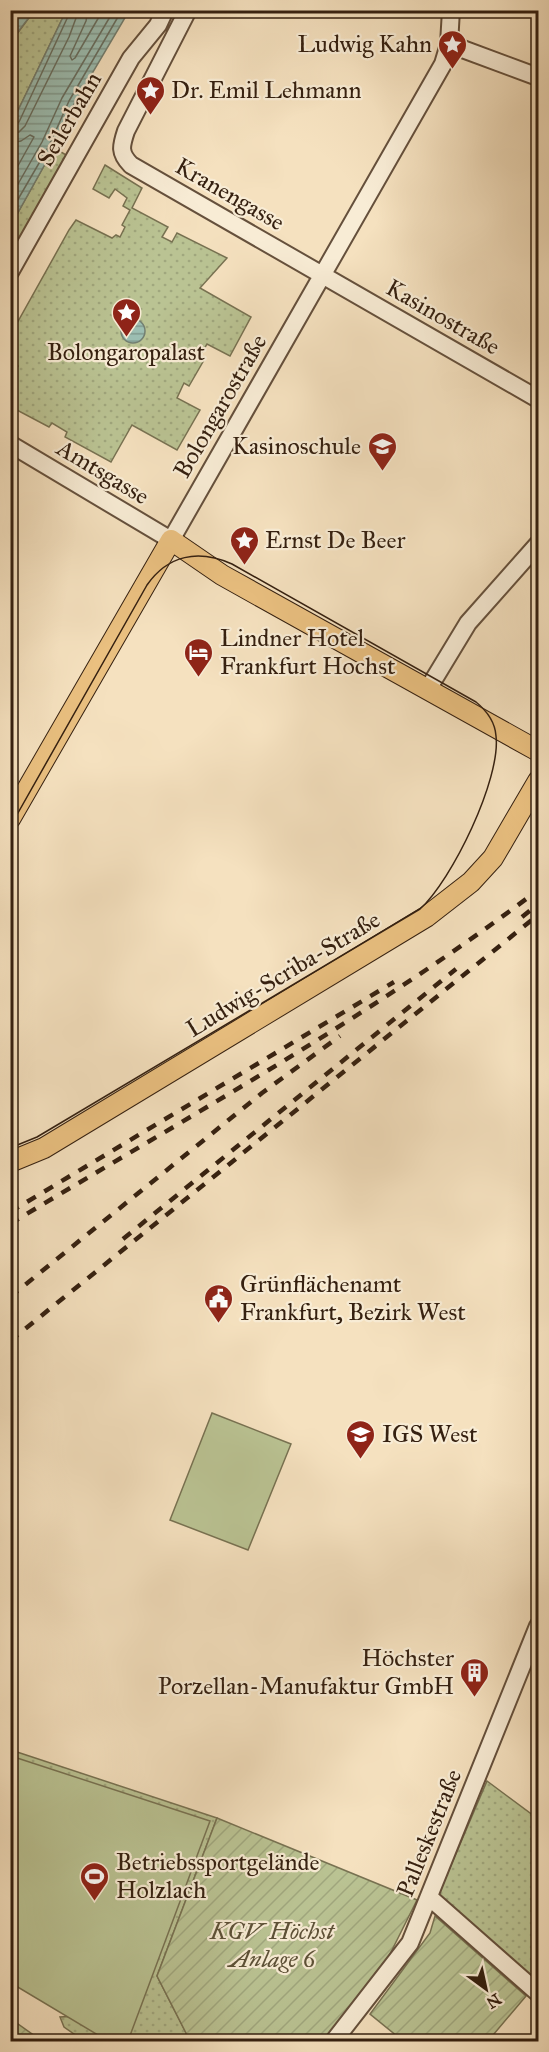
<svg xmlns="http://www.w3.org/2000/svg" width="549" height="2052" viewBox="0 0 549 2052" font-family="'IM FELL Great Primer',serif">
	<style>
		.grass { fill: url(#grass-dots); stroke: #787252; stroke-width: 1.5 }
		.garden { fill: url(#garden-furrows); stroke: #787252; stroke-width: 1.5 }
		.pitch { fill: #bac393; stroke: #787252; stroke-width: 1.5 }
		.water { fill: url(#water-rules); stroke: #737f71; stroke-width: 1.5 }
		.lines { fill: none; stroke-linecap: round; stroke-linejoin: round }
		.shore { stroke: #686f61; stroke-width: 1.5 }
		.minor-casing { stroke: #65503c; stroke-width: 20 }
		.major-casing { stroke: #352010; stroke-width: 22 }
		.minor { stroke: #f8ecd5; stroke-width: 16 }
		.major { stroke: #eac080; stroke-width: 20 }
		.tram { stroke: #352010; stroke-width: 1.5 }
		.rail { stroke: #352010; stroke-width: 4.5; stroke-dasharray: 10 10; stroke-linecap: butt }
		.labels { text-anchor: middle; stroke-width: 4.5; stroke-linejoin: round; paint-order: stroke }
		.poi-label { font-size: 24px; fill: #352010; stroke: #f8ecd5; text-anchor: start }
		.street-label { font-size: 24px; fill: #352010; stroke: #f8ecd5 }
		.park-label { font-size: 24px; font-style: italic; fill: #5d5137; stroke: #f8ecd5 }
	</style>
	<defs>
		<pattern id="grass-dots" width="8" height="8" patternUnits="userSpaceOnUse" patternTransform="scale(1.5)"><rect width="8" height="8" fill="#bac393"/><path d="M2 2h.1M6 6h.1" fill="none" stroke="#a0a77e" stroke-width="1.8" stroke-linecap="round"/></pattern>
		<pattern id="garden-furrows" width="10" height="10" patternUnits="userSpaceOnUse" patternTransform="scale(1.5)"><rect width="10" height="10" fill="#bac393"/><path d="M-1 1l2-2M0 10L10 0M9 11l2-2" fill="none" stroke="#a0a77e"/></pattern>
		<pattern id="water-rules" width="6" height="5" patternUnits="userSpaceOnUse" patternTransform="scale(1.5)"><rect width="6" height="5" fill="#9cbeb2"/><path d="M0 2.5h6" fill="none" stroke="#809a8f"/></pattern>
	</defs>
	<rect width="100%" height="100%" fill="#f5e1bf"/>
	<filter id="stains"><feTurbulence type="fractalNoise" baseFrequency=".00333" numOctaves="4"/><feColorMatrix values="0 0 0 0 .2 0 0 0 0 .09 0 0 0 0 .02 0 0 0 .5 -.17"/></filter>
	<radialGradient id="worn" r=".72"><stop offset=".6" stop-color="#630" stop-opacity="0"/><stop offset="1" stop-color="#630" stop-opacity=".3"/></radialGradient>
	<path class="grass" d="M 34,11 L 66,11 L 11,125 L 11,42 Z
		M 54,148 L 68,156 L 11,259 L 11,225 Z
		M 105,165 L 142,188 L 132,208 L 168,227 L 162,237 L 172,242 L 177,233 L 227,258 L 200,288 L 251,317 L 230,356 L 207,344 L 199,357 L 204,360 L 189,386 L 184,383 L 177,398 L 200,410 L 177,450 L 132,425 L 111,462 L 65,437 L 67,432 L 52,423 L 49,427 L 17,410 L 11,421 L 11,383 L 18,366 L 11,361 L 11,334 L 69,230 L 76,220 L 112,238 L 116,235 L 120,237 L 125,227 L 122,225 L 130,210 L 123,206 L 127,198 L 115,189 L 109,198 L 93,189 Z
		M 11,1750 L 217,1818 L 157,1976 L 186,2033 L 188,2041 L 84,2041 L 64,2027 L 60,2017 L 101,2015 L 11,1784 Z
		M 487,1781 L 538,1819 L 538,1984 L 437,1898 Z"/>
	<path class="garden" d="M 217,1818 L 417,1900 L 387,1960 L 324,2041 L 188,2041 L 186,2033 L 157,1976 Z
		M 435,1916 L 526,1996 L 488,2041 L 403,2041 L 370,2014 L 430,1933 Z
		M 10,2019 L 11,2019 L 42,2041 L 11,2041 Z"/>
	<path class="pitch" d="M 212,1413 L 291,1444 L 248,1550 L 170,1520 Z
		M 11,1756 L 210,1821 L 128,2041 L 108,2041 L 11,1983 Z"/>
	<path class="water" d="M 11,10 L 34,11 L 11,41 L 10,11 Z
		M 66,11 L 129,11 L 74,104 L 54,148 L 11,225 L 11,125 Z
		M121 331a12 12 0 1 1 24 0a12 12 0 1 1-24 0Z"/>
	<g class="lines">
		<path class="shore" d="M 88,10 L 86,21 L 70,56 L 72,60 L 75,58 L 103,10
			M 10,126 L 19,122 L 71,10
			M 10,134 L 19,132 L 25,126 L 69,37 L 79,10
			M 10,143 L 21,141 L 30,135 L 34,137 L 10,180
			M 10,198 L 42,142 L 62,98 L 114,10
			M 10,213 L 49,146 L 69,101 L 122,10"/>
		<defs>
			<path id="minor" d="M 188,10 L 126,131 C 121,146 119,153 131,165 L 538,399
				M 449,44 L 538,77
				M 10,272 L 131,58 L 158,25 L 165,10
				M 10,444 L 171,540 L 443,64 L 449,44 L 451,10
				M 428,689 L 468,623 L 538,544
				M 429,1897 L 538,1993
				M 333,2042 L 410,1943 L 538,1626"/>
			<path id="major" d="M 10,819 L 171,540 L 222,575 L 538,751
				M 10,1162 L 44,1148 L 426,917 L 471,882 L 493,858 L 538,781"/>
		</defs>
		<use href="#minor" class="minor-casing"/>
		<use href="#major" class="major-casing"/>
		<use href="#minor" class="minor"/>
		<use href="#major" class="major"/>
		<path class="tram" d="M 10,827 L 147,585 C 168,555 198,549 232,564 L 476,702 C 487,711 495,721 496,736 C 501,779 452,880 420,909 L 37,1137 L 10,1148"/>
		<path class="rail" d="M 522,917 L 538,904
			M 10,1212 L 394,982
			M 10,1224 C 189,1116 372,1016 538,890
			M 123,1239 L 456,969
			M 10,1297 L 262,1093 L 340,1036
			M 10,1341 L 538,915"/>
	</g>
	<defs>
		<symbol id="sight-pin" viewBox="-11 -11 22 30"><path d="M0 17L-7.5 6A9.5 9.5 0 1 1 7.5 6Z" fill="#8f2418" stroke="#f8ecd5"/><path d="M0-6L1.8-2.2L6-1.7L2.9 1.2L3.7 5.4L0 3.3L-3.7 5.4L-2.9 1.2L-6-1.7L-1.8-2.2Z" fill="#fff"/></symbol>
		<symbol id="school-pin" viewBox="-11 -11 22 30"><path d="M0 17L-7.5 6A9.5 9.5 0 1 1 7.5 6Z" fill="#8f2418" stroke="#f8ecd5"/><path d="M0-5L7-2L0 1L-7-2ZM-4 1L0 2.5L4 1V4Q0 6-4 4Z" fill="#fff"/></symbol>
		<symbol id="hotel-pin" viewBox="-11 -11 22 30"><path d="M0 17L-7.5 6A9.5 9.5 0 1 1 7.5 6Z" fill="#8f2418" stroke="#f8ecd5"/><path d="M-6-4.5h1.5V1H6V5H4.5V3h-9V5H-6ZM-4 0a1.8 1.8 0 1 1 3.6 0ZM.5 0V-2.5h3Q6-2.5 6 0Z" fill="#fff"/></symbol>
		<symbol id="civic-pin" viewBox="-11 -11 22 30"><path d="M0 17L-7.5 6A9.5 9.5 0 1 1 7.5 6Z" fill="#8f2418" stroke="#f8ecd5"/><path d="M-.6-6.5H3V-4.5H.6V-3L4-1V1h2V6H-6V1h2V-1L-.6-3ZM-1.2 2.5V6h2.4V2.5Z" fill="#fff"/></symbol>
		<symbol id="building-pin" viewBox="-11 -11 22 30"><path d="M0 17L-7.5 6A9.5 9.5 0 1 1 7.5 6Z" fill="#8f2418" stroke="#f8ecd5"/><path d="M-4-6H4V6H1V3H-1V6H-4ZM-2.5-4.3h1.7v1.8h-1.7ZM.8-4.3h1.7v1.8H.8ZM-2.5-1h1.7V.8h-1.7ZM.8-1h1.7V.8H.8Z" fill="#fff"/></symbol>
		<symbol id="stadium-pin" viewBox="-11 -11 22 30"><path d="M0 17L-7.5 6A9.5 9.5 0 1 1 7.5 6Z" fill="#8f2418" stroke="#f8ecd5"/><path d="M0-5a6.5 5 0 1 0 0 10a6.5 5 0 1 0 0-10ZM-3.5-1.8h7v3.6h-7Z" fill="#fff"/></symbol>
	</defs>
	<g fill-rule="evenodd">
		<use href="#sight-pin" x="436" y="28" width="33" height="45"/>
		<use href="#sight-pin" x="134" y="74" width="33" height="45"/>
		<use href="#sight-pin" x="110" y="296" width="33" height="45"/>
		<use href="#school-pin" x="366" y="430" width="33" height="45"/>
		<use href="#sight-pin" x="228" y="524" width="33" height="45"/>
		<use href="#hotel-pin" x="182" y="636" width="33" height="45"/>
		<use href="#civic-pin" x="202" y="1282" width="33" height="45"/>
		<use href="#school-pin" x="344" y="1418" width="33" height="45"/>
		<use href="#building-pin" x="458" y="1656" width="33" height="45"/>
		<use href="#stadium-pin" x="78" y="1860" width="33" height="45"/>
	</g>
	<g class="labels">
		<g class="poi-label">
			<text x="432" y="52" text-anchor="end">Ludwig Kahn</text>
			<text x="171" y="98">Dr. Emil Lehmann</text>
			<text x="126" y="360" text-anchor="middle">Bolongaropalast</text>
			<text x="361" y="454" text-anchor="end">Kasinoschule</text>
			<text x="265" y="548">Ernst De Beer</text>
			<text x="220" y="646">Lindner Hotel<tspan x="220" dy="28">Frankfurt Hochst</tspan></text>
			<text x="240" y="1292">Grünflächenamt<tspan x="240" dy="28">Frankfurt, Bezirk West</tspan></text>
			<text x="382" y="1442">IGS West</text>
			<text x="454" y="1666" text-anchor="end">Höchster<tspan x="454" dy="28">Porzellan-Manufaktur GmbH</tspan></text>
			<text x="116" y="1870">Betriebssportgelände<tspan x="116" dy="28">Holzlach</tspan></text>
		</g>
		<g class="street-label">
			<text transform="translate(69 119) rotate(-60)" y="8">Seilerbahn</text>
			<text transform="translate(230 194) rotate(30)" y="8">Kranengasse</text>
			<text transform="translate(443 317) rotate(30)" y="8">Kasinostraße</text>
			<text transform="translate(220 406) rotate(-60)" y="8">Bolongarostraße</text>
			<text transform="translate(103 472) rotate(31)" y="8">Amtsgasse</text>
			<text transform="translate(283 974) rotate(-31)" y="8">Ludwig-Scriba-Straße</text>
			<text transform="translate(429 1833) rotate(-68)" y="8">Palleskestraße</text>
		</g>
		<g class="park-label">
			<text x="272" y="1939">KGV Höchst<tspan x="272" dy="28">Anlage 6</tspan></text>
		</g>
	</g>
	<rect width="549" height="2052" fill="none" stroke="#f5e1bf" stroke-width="36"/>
	<rect x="12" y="12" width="525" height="2028" fill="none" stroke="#352010" stroke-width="3"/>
	<rect x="18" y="18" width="513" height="2016" fill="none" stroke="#352010" stroke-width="1.5"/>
	<g transform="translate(486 1989) rotate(147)" stroke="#f8ecd5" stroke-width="4.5" paint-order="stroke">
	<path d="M0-4.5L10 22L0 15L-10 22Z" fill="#352010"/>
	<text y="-9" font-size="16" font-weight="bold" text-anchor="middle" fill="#352010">N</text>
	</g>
	<rect width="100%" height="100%" filter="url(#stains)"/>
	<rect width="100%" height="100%" fill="url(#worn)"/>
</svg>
